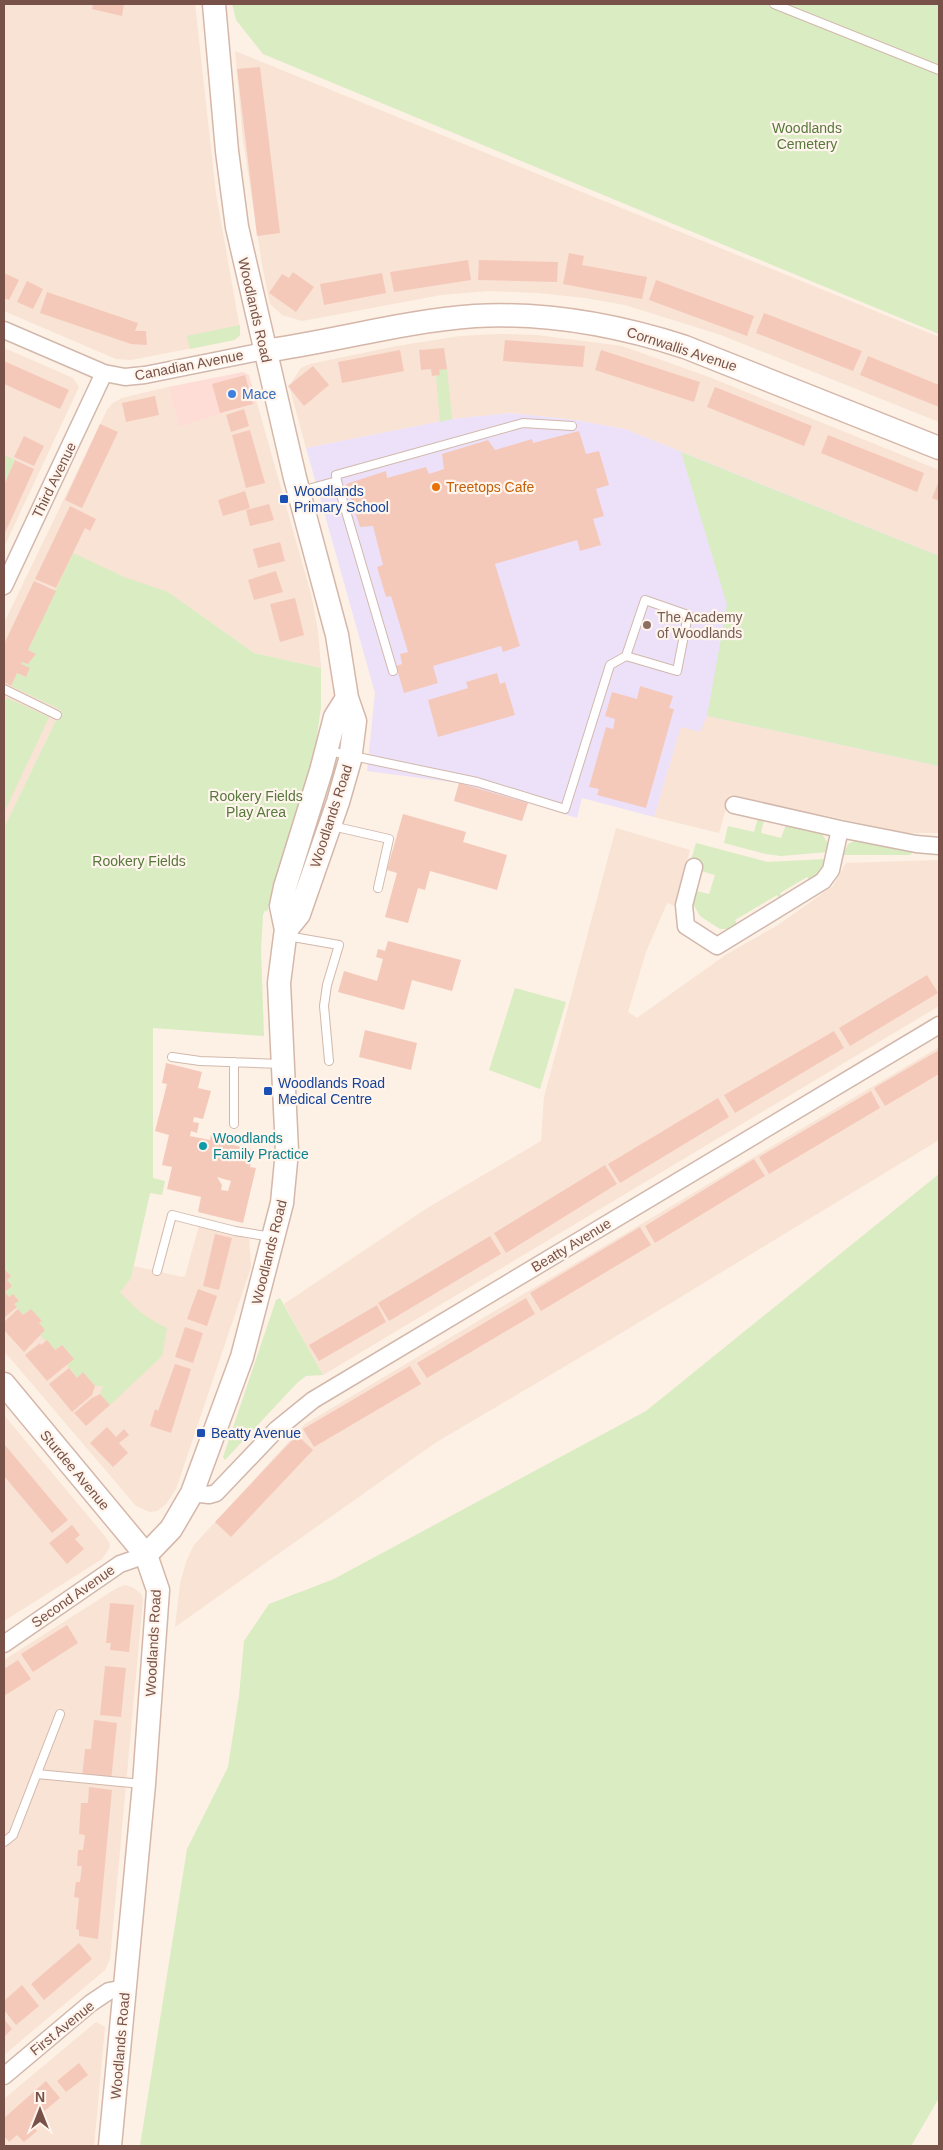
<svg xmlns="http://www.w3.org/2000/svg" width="943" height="2150" viewBox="0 0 943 2150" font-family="Arial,sans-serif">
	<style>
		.residential { fill: #f8e3d5 }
		.commercial { fill: #feddd7 }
		.education { fill: #ede1fa }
		.green { fill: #d9ecc2 }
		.building { fill: #f5c9ba; fill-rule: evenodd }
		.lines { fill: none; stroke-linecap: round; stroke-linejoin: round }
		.lane-casing { stroke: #d2b8ac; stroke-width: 10 }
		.street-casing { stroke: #d2b8ac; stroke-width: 19 }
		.secondary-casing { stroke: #d5b7aa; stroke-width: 25 }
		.lane { stroke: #fff; stroke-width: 8 }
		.street { stroke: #fff; stroke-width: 16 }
		.secondary { stroke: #fff; stroke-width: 22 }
		.shop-dot { fill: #3f7fe0; stroke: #fff5ec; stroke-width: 2 }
		.food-dot { fill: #e8710a; stroke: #fff5ec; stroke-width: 2 }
		.transit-dot { fill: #1a4fb4; stroke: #fff5ec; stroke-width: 2 }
		.education-dot { fill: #8d6e63; stroke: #fff5ec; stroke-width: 2 }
		.culture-dot { fill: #0f9aa8; stroke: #fff5ec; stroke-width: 2 }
		.labels { text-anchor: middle; stroke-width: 4.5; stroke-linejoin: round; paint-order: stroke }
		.park-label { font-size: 14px; fill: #57783c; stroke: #fff5ec }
		.street-label { font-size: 14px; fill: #785248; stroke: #fff5ec }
		.shop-label { font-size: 14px; fill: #366cbe; stroke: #fff5ec; text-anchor: start }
		.food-label { font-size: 14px; fill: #c56008; stroke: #fff5ec; text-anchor: start }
		.transit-label { font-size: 14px; fill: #164399; stroke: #fff5ec; text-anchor: start }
		.education-label { font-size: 14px; fill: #785e54; stroke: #fff5ec; text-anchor: start }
		.culture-label { font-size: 14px; fill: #0d838f; stroke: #fff5ec; text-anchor: start }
	</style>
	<rect width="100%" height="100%" fill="#fdf0e4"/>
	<path class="residential" d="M 4,4 L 195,4 L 216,194 L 240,329 L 239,337 L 234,340 L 131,360 L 116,359 L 4,311 Z
		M 235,51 L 939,337 L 939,422 L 721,335 L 625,305 L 585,298 L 538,293 L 489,291 L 441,295 L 302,321 L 282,315 L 270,304 L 262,264 L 243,140 Z
		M 498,334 L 537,335 L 622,346 L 709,377 L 939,470 L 939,556 L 625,429 L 575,420 L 510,413 L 452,419 L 306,448 L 290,389 L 292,381 L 301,368 L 310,364 L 397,346 L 460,336 Z
		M 4,348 L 73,378 L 79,387 L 4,547 Z
		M 168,387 L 179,427 L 257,403 L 311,594 L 318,631 L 321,668 L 254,653 L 168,592 L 61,710 L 4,828 L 4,623 L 107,410 L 113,403 L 122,398 Z
		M 707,716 L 939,766 L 939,833 L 906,833 L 730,795 L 719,833 L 654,817 L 681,726 Z
		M 616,828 L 690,850 L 675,906 L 667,903 L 646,952 L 628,1012 L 637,1018 L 727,954 L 778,925 L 833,886 L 846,863 L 939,860 L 939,1006 L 323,1375 L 284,1304 L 429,1207 L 541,1141 L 544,1097 Z
		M 939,1047 L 939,1140 L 628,1329 L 435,1443 L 175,1627 L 180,1584 L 186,1562 L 194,1545 L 305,1424 Z
		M 4,1149 L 131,1278 L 134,1266 L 182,1277 L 185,1276 L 199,1226 L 249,1239 L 251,1267 L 176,1489 L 166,1504 L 157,1511 L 150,1512 L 136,1506 L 4,1351 Z
		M 4,1415 L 103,1534 L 109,1542 L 110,1547 L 102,1559 L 4,1621 Z
		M 125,1585 L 134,1588 L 141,1594 L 143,1599 L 110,1959 L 105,1970 L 4,2055 L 4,1660 L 117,1588 Z
		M 96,2022 L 105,2027 L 94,2146 L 4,2146 L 4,2099 Z"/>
	<path class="commercial" d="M 243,372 L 249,375 L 257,403 L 179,427 L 168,387 Z"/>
	<path class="education" d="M 510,413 L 575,420 L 625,429 L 939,556 L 939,766 L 707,716 L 700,732 L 681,727 L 654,817 L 582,798 L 577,818 L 528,803 L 522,821 L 454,801 L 459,783 L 367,771 L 375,693 L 306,448 L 452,419 Z"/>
	<path class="green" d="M 232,4 L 939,4 L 939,334 L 263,54 L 236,20 Z
		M 240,325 L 240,335 L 234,340 L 190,349 L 187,336 Z
		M 447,369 L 452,419 L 440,422 L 436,376 L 439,375 L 439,370 Z
		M 681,452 L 939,556 L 939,766 L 707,716 L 727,605 Z
		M 4,455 L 15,460 L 4,485 Z
		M 73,553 L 124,577 L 168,592 L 254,653 L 321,668 L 321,707 L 315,750 L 267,912 L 265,910 L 263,915 L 261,950 L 264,1036 L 153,1028 L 153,1178 L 165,1181 L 162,1195 L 150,1193 L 131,1278 L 120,1292 C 134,1308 147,1319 167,1328 L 162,1356 L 110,1405 L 100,1394 L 103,1386 L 95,1386 L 83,1372 L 77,1378 L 67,1365 L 73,1359 L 62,1345 L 55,1350 L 40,1335 L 45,1330 L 39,1323 L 42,1321 L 31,1309 L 23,1315 L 14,1304 L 19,1300 L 13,1294 L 9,1297 L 5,1292 L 12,1286 L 7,1280 L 11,1276 L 5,1270 L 4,1271 L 4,828 L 61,710 L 11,686 L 17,673 L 26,677 L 30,668 L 21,664 L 22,662 L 28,664 L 36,654 L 28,650 Z
		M 7,698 L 49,717 L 4,813 L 4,717 L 6,713 L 4,711 L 4,704 Z
		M 758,818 L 764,820 L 761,833 L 781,838 L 786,825 L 821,832 L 828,844 L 827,852 L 781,856 L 766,854 L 724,843 L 728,826 L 754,832 Z
		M 857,840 L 860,840 L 913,852 L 910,855 L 843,855 L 848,844 Z
		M 696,843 L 768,862 L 826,859 L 823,871 L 812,883 L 807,877 L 780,893 L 783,899 L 780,901 L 777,895 L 735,920 L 738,926 L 729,929 L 720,929 L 700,916 L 693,904 L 696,891 L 709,894 L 715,875 L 701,871 L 702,868 L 690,864 Z
		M 515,988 L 566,1002 L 540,1089 L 489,1070 Z
		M 939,1174 L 939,2098 L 911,2146 L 140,2146 L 187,1849 L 228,1767 L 239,1696 L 244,1641 L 269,1604 L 334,1579 L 646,1411 Z
		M 280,1298 L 323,1375 L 306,1376 L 297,1383 L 225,1460 L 223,1457 L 276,1300 Z"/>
	<path class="building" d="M 93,4 L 124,4 L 122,16 L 92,9 Z
		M 260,67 L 280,233 L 257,236 L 237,69 Z
		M 569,253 L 584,256 L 582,265 L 647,277 L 642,299 L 563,284 Z
		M 468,260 L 471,280 L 394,292 L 390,272 Z
		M 479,260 L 558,262 L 557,282 L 478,280 Z
		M 293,272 L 314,287 L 296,312 L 269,293 L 282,274 L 289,278 Z
		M 4,273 L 19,280 L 9,300 L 4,298 Z
		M 382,273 L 386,293 L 324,305 L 320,284 Z
		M 656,280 L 754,316 L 747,336 L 649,300 Z
		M 27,281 L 43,289 L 33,309 L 17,302 Z
		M 47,292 L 138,323 L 135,331 L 146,331 L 147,345 L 131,344 L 40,313 Z
		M 764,313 L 862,351 L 853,371 L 756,333 Z
		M 505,340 L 585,346 L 583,367 L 503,361 Z
		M 444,348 L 447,369 L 439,370 L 440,375 L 432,376 L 431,369 L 421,370 L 419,350 Z
		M 400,350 L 404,371 L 342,383 L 338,362 Z
		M 601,350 L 700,382 L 694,402 L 595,370 Z
		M 868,356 L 939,385 L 939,407 L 860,375 Z
		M 4,361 L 69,390 L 60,409 L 4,384 Z
		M 313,366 L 329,385 L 304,406 L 288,386 Z
		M 245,375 L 253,404 L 220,413 L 212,384 Z
		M 715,387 L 812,426 L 804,446 L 707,407 Z
		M 155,396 L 159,415 L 126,422 L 122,403 Z
		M 244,409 L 249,426 L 231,432 L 226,415 Z
		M 100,424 L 118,432 L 82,508 L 65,500 Z
		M 250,430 L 265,483 L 246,488 L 232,435 Z
		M 579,431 L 586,454 L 599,451 L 609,485 L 596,489 L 604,516 L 593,519 L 601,545 L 580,551 L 577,540 L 495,564 L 520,646 L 503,652 L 501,646 L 433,666 L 438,683 L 404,693 L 396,666 L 402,664 L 400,654 L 408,652 L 391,596 L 386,597 L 377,567 L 383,565 L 373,526 L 360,527 L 346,484 L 386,471 L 387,478 L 426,467 L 429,474 L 444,469 L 442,454 L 488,440 L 495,450 L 532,439 L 533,443 Z
		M 828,435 L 924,473 L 917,492 L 821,453 Z
		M 24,436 L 44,446 L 34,466 L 14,457 Z
		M 15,460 L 34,469 L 4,535 L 4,485 Z
		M 939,481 L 939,501 L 932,498 Z
		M 245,491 L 250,508 L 223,516 L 218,500 Z
		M 269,504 L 274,520 L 250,526 L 246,510 Z
		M 70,506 L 96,519 L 90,531 L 85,528 L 56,588 L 35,579 Z
		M 280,542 L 285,561 L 258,568 L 253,549 Z
		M 276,571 L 283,592 L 254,600 L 248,580 Z
		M 34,581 L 56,591 L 28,650 L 36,654 L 28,664 L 22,662 L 21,664 L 30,668 L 26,677 L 17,673 L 11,686 L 4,682 L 4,644 Z
		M 295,598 L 304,635 L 280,642 L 270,604 Z
		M 497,673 L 500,684 L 505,682 L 515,715 L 438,737 L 428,700 L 468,688 L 466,682 Z
		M 640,686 L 673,696 L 669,708 L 674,709 L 646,808 L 597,795 L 599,789 L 589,787 L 606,727 L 613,729 L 615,719 L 605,716 L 612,692 L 637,699 Z
		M 459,783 L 528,803 L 522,821 L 454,801 Z
		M 403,814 L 466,832 L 463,842 L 507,855 L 497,890 L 430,871 L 425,890 L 418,888 L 408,923 L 385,917 L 397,873 L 387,870 Z
		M 388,941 L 461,960 L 452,991 L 412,980 L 404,1010 L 338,992 L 344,971 L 377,981 L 383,959 L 376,957 L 378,949 L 385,951 Z
		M 927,975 L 938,993 L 850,1046 L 839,1028 Z
		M 365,1030 L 417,1043 L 411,1070 L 359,1057 Z
		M 834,1031 L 844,1048 L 735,1113 L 724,1095 Z
		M 939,1050 L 939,1074 L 885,1106 L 874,1088 Z
		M 166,1063 L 202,1072 L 198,1088 L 211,1091 L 203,1119 L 194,1117 L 193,1122 L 199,1123 L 197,1133 L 191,1131 L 190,1136 L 210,1140 L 211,1135 L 219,1136 L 226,1138 L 225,1143 L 254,1150 L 250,1167 L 256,1168 L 243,1223 L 198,1212 L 201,1197 L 167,1189 L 172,1167 L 162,1165 L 169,1135 L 155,1131 L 167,1084 L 162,1083 ZM 217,1177 L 231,1181 L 228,1191 L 221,1190 L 222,1185 Z
		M 871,1091 L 880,1108 L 769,1174 L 759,1157 Z
		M 718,1098 L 729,1117 L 620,1183 L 608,1164 Z
		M 754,1159 L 765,1176 L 655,1243 L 645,1226 Z
		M 605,1165 L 617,1184 L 506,1253 L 494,1233 Z
		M 640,1227 L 651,1245 L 541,1311 L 530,1293 Z
		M 215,1234 L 232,1238 L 219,1290 L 203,1286 Z
		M 490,1236 L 501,1254 L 389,1321 L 378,1303 Z
		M 5,1270 L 11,1276 L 7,1280 L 12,1286 L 5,1292 L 9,1297 L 13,1294 L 19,1301 L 14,1304 L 17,1307 L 4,1318 Z
		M 198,1289 L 217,1296 L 207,1326 L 187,1319 Z
		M 526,1298 L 535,1314 L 427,1378 L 417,1363 Z
		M 377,1305 L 386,1322 L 319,1361 L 309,1345 Z
		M 18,1309 L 23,1315 L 31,1309 L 42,1321 L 39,1323 L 45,1330 L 24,1352 L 4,1330 L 4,1322 Z
		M 185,1327 L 203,1333 L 193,1363 L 175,1357 Z
		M 47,1340 L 55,1350 L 62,1345 L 74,1359 L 47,1381 L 25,1355 L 40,1343 L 41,1345 Z
		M 175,1364 L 191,1369 L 171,1433 L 150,1426 L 155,1409 L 158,1411 Z
		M 410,1366 L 421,1384 L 314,1447 L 303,1429 Z
		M 69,1368 L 77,1378 L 83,1372 L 95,1386 L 92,1395 L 72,1412 L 49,1384 Z
		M 100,1394 L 110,1405 L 86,1426 L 74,1413 L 92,1398 Z
		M 107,1427 L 116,1437 L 124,1429 L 129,1435 L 119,1443 L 128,1453 L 113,1467 L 90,1443 Z
		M 297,1435 L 313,1450 L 231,1537 L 215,1522 Z
		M 4,1444 L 68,1520 L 52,1533 L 4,1476 Z
		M 72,1525 L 80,1535 L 75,1539 L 84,1549 L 67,1564 L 49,1543 Z
		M 110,1603 L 134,1605 L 129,1652 L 110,1650 L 111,1643 L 106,1643 Z
		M 67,1625 L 78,1643 L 33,1672 L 21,1654 Z
		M 18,1660 L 31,1679 L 4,1696 L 4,1669 Z
		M 105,1666 L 126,1668 L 121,1717 L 100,1715 Z
		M 94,1720 L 117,1723 L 111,1781 L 82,1778 L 85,1749 L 91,1749 Z
		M 89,1787 L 112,1790 L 98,1939 L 79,1936 L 79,1930 L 76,1929 L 79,1898 L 74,1897 L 76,1882 L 80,1882 L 82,1866 L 77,1866 L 78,1850 L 83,1850 L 85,1835 L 79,1834 L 81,1803 L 88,1803 Z
		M 79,1943 L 92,1959 L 44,2000 L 31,1984 Z
		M 22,1985 L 39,2006 L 16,2025 L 4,2010 L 4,2001 Z
		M 4,2019 L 12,2029 L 4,2037 Z
		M 79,2063 L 88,2075 L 66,2092 L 57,2081 Z
		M 46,2081 L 60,2098 L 30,2123 L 37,2131 L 24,2142 L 17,2135 L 9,2142 L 4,2136 L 4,2118 Z"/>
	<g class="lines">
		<defs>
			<path id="lane" d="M 774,4 L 939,70
				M 337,481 L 393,671
				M 301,491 L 337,481 L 336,475 L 523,423 L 572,426
				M 4,689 L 57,715
				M 329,751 L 477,782 L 565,809 L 610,665 L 626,656 L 677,671 L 688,615 L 645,600 L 626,656
				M 332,826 L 389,839 L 378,888
				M 287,936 L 339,945 L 327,985 L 324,1006 L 329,1061
				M 172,1057 L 200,1061 L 280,1064
				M 234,1124 L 234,1062
				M 157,1271 L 172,1215 L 235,1231 L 272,1237
				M 37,1774 L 142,1784
				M 4,1842 L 13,1835 L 60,1714"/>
			<path id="street" d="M 4,330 L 104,373 L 125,377 L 145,375 L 264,351
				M 4,586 L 104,373
				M 734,805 L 840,829
				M 694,867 L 684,905 L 686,926 L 717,946 L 823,881 L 831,870 L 840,829 L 916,844 L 939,846
				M 192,1493 L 209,1495 L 216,1493 L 276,1430 L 313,1400 L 939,1025
				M 4,1644 L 120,1564 L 146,1555
				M 4,2076 L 91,2003 L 109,1991 L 125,1988"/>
			<path id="secondary" d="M 264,351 C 335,341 404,321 475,316 C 547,312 617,325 685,347 L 939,448
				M 286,930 L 281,906 L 285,887 L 321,771 L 335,717 L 347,698
				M 4,1384 L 146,1555 L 158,1590 L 144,1784 L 110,2146
				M 146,1555 L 171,1529 L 192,1493 L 242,1357 L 282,1203 L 287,1151 L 279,983 L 285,936 L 286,930 L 299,914 L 338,802 L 350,760 L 355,721 L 347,698 L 337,635 L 295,478 L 237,227 L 227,151 L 214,4"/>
		</defs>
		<use href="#lane" class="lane-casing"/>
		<use href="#street" class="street-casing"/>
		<use href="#secondary" class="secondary-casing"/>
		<use href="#lane" class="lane"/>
		<use href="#street" class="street"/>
		<use href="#secondary" class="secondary"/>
	</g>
	<circle class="shop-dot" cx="232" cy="394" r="5"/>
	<circle class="food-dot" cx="436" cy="487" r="5"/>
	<g class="transit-dot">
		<rect x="279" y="494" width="10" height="10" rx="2.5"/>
		<rect x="263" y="1086" width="10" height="10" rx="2.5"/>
		<rect x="196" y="1428" width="10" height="10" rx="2.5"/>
	</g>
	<circle class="education-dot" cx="647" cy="625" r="5"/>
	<circle class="culture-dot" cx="203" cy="1146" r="5"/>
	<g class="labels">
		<g class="park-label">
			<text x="807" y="133">Woodlands<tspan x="807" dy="16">Cemetery</tspan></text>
			<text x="256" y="801">Rookery Fields<tspan x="256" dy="16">Play Area</tspan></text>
			<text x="139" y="866">Rookery Fields</text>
		</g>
		<g class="street-label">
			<text transform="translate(255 310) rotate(77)" y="5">Woodlands Road</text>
			<text transform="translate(682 349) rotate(18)" y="5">Cornwallis Avenue</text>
			<text transform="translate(189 365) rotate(-11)" y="5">Canadian Avenue</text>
			<text transform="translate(54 480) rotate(-64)" y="5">Third Avenue</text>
			<text transform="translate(331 816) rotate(-72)" y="5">Woodlands Road</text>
			<text transform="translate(571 1245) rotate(-31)" y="5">Beatty Avenue</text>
			<text transform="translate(269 1252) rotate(-76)" y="5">Woodlands Road</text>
			<text transform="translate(75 1470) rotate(50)" y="5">Sturdee Avenue</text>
			<text transform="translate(73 1596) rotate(-35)" y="5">Second Avenue</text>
			<text transform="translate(153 1643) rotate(-87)" y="5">Woodlands Road</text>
			<text transform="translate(62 2028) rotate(-39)" y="5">First Avenue</text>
			<text transform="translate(120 2046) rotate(-85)" y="5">Woodlands Road</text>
		</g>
		<g class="shop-label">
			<text x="242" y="399">Mace</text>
		</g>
		<g class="food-label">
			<text x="446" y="492">Treetops Cafe</text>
		</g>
		<g class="transit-label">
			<text x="294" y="496">Woodlands<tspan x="294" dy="16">Primary School</tspan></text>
			<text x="278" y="1088">Woodlands Road<tspan x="278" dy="16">Medical Centre</tspan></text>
			<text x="211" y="1438">Beatty Avenue</text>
		</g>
		<g class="education-label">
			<text x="657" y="622">The Academy<tspan x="657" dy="16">of Woodlands</tspan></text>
		</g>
		<g class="culture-label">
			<text x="213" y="1143">Woodlands<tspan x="213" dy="16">Family Practice</tspan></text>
		</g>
	</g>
	<rect width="943" height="2150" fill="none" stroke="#785248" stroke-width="10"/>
	<g transform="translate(40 2110)" stroke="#fff5ec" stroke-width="4" paint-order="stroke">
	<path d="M0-4L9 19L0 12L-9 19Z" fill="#785248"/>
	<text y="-8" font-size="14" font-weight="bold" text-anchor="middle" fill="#785248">N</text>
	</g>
</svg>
